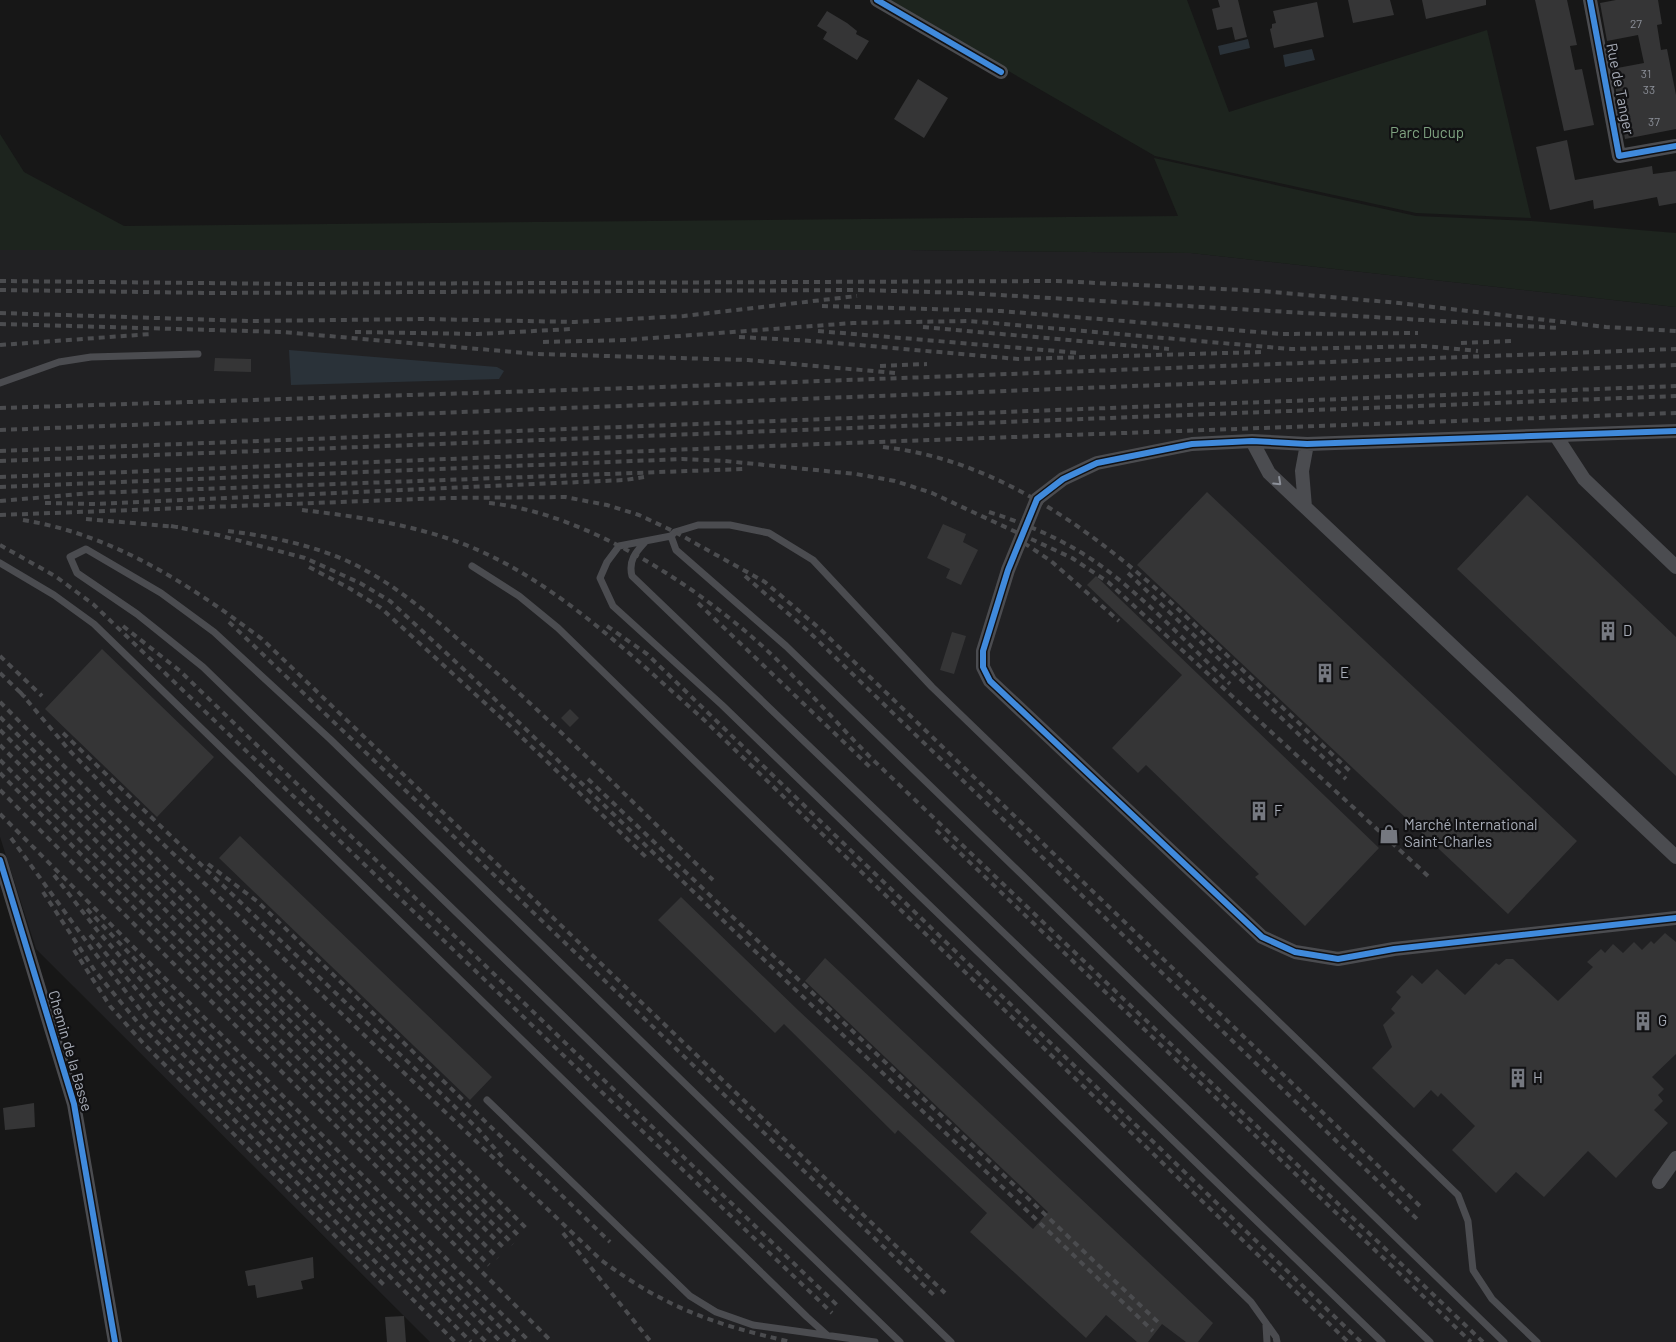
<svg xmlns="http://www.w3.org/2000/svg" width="1676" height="1342" viewBox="0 0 1676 1342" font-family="Barlow,sans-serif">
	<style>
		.built { fill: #212123 }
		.green { fill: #1d241e }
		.water { fill: #2a3239 }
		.building { fill: #353536 }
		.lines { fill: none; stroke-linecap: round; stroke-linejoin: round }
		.service { stroke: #4b4c50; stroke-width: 7 }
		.minor { stroke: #4b4c50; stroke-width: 14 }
		.rail { stroke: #4b4c4f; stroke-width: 4; stroke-dasharray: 6 5; stroke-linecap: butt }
		.cycleway-casing { stroke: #111113; stroke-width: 9 }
		.cycleway { stroke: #408adc; stroke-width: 6 }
		.oneway { stroke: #8c9099 }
		.labels { text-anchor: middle; stroke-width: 4.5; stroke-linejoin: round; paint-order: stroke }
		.number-label { font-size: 12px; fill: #8b8f98 }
		.street-label { font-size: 15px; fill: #a8adb8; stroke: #111113 }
		.park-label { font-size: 15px; fill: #7fa381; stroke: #111113 }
		.poi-label { font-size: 15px; fill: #a8adb8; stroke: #111113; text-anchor: start }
	</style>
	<rect width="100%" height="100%" fill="#171717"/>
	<path class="built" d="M 0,250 L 911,250 L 1191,253 L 1676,307 L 1676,1342 L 430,1342 L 36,949 L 0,837 Z"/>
	<path class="green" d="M 886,0 L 1187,0 L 1229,112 L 1487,30 L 1531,218 L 1416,213 L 1155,156 Z
		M 0,134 L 24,172 L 124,226 L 1178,216 L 1154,158 L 1416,216 L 1532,221 L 1676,233 L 1676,307 L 1191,253 L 911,250 L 0,250 Z"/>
	<path class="water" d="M 1248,39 L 1250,48 L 1220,55 L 1218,46 Z
		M 1312,49 L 1315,60 L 1285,67 L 1283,55 Z
		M 289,350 L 497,367 L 504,371 L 499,379 L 291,385 Z"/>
	<path class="building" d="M 1218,0 L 1238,0 L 1247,37 L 1235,40 L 1232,27 L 1217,30 L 1212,9 L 1220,7 Z
		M 1348,0 L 1390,0 L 1394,15 L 1353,23 Z
		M 1422,0 L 1486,0 L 1486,5 L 1426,19 Z
		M 1535,0 L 1567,0 L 1577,45 L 1570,46 L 1575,70 L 1582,69 L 1594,125 L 1564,131 Z
		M 1616,0 L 1658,0 L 1662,24 L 1657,25 L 1661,50 L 1667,49 L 1676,95 L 1676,129 L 1625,139 L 1612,69 L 1644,63 L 1638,35 L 1607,41 L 1600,3 Z
		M 1317,2 L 1324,37 L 1274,48 L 1270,29 L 1272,28 L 1272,24 L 1276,23 L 1273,11 Z
		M 827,11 L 847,23 L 857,31 L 856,34 L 869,41 L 857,60 L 823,39 L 827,32 L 817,26 Z
		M 918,79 L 948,98 L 924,138 L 894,119 Z
		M 1567,140 L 1575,180 L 1652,166 L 1653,174 L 1676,171 L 1676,203 L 1659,206 L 1657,197 L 1594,209 L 1593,200 L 1550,210 L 1536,147 Z
		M 215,358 L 251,359 L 251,372 L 214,371 Z
		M 1207,492 L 1577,841 L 1508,914 L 1137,565 Z
		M 1527,495 L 1676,637 L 1676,776 L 1457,569 Z
		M 943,524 L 966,534 L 963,542 L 978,550 L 961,585 L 946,578 L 950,569 L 927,558 Z
		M 1096,576 L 1379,848 L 1305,926 L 1255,877 L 1259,874 L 1146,765 L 1138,773 L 1112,748 L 1182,675 L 1087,585 Z
		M 952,632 L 966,636 L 954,674 L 940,670 Z
		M 102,649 L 214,757 L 157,817 L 45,709 Z
		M 570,709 L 579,718 L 570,727 L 561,718 Z
		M 240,836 L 492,1077 L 470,1100 L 219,858 Z
		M 681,897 L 799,1011 L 1033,1229 L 1048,1212 L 805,981 L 825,958 L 1213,1323 L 1198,1342 L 1186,1342 L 1162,1324 L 1148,1342 L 1137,1342 L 1106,1315 L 1086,1338 L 970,1232 L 987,1213 L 898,1130 L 895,1134 L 784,1024 L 775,1033 L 658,920 Z
		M 1665,933 L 1676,942 L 1676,1054 L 1652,1077 L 1664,1089 L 1658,1095 L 1663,1101 L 1654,1110 L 1668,1123 L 1616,1178 L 1588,1151 L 1544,1197 L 1516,1172 L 1496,1193 L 1452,1150 L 1475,1126 L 1441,1093 L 1438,1097 L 1431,1090 L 1414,1108 L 1372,1068 L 1392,1047 L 1383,1025 L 1395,1013 L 1391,1009 L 1401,997 L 1396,992 L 1412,975 L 1422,984 L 1437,969 L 1465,995 L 1496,963 L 1499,965 L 1506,959 L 1513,959 L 1558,1001 L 1593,967 L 1587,962 L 1601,949 L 1605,953 L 1613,944 L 1623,953 L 1634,942 L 1642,950 L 1651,941 L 1654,944 Z
		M 34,1103 L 35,1127 L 5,1130 L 3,1108 Z
		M 313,1257 L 314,1278 L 301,1281 L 303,1289 L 257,1298 L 255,1285 L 248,1286 L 245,1271 Z
		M 404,1316 L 406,1342 L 387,1342 L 385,1317 Z"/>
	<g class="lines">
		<path class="service" d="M 0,383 L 59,362 L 91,357 L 198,354
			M 671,536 L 619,546 L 607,562 L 600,578 L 613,606 L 722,705 L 1382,1342
			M 646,541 C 636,552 628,560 632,576 L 1430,1342
			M 0,563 L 54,595 L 94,624 L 807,1317 L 827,1335
			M 472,566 L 519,596 L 558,628 L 1251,1302 L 1276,1337 L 1277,1342
			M 487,1100 L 690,1296 L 716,1312 L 753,1325 L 875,1342
			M 1266,1325 L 1267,1342
			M 900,1342 L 203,667 L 137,614 L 77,573 L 70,557 L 86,549 L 161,593 L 214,632 L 330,739 L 951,1342
			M 1504,1342 L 786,646 L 676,550 L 671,536 L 675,532 L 698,525 L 730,525 L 769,533 L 813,560 L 932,687 L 1458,1195 L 1468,1221 L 1473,1270 L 1492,1299 L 1537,1342"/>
		<path class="minor" d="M 877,0 L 1001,72
			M 1590,0 L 1619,156 L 1676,146
			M 1676,431 L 1307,444 L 1252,441 L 1192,444 L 1097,463 L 1063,479 L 1037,499 L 1008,570 L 983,651 L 983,667 L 990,681 L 1262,937 L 1295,952 L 1338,959 L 1394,949 L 1676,918
			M 1556,436 L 1584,479 L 1676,567
			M 1252,441 L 1269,473 L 1305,507 L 1302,471 L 1307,444
			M 1305,507 L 1676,857
			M 0,860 L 74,1104 L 115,1342
			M 1659,1182 L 1676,1158"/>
		<path class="rail" d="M 0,281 L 299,284 L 1056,281 L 1261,291 L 1399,303 L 1606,327 L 1676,331
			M 0,290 L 212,293 L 858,290 L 966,293 L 1559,328
			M 822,306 L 1001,311 L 1282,334 L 1418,333
			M 0,313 L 250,321 L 424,319 L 575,322 L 684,316 L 857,296
			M 0,324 L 282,332 L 537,354 L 748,360 L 895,373
			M 923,327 L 1169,349
			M 818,331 L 1080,353
			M 355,332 L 477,334 L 572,329
			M 739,337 L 813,341 L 1018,359 L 1261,352
			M 543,342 L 626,340 L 853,323 L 969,321 L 1291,349 L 1423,346 L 1478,351
			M 1461,343 L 1512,341
			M 0,345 L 151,334
			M 880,366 L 927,364
			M 0,408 L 662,387 L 1676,349
			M 0,430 L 1676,365
			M 883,447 C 991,459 1081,522 1161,593 L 1352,773
			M 0,451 L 1676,386
			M 0,461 L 1676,396
			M 0,477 L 821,444 L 1676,413
			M 0,487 L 682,459 L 725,461 L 856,474 L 895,481 L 932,493 L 1072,558 L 1108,582 L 1428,876
			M 0,501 L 92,493 L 743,469
			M 45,503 L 95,504 L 625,480 L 644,477
			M 489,503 C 587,513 701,588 772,655 C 806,688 837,723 869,756 L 1483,1342
			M 302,510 C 354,516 409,524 458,542 C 551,576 628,653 701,717 L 1348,1342
			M 989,512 C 1030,525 1069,542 1104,568 C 1148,601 1190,646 1230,684
			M 0,515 L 446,498 L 565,497 L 607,505 L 639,515 L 675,532 L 765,582 L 819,628 L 1423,1209
			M 86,519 L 178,527
			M 23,520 C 115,535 190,585 262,639 L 945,1293
			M 171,526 L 218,535 L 305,558 L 360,583 L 390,601 L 472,677 L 735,932 L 1153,1331
			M 228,531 C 268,536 308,544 345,560 C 398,584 439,623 482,660 C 562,730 636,806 713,880
			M 1015,537 L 1051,561 L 1119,621
			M 0,545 L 55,576 L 93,604 L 832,1313
			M 309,567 L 349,588 L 381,608 L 510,726 L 649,860
			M 1128,573 L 1346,779
			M 745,576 L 807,630 L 1417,1219
			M 698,603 L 871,768
			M 229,622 L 937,1298
			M 123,626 L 180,671 L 838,1306
			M 607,626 L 647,654 L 1361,1342
			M 0,656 L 42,696
			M 0,673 L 25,697
			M 20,692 L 70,751 L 122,805 L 601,1260 C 666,1308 713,1324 791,1342
			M 0,702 L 528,1230
			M 0,717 L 519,1236
			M 0,730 L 513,1244
			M 63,733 L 429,1082 L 479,1130 L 502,1157
			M 0,745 L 506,1250
			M 0,760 L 498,1258
			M 0,773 L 489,1265
			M 588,779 L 1161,1325
			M 0,790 L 552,1342
			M 0,814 L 530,1342
			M 936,830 L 1471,1342
			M 11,838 L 94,952 L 147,1018 L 471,1342
			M 208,864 L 258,902 L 610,1242
			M 54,875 L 97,930 L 163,1005 L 501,1342
			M 43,892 L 95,971 L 139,1024 L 455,1342
			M 87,909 L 172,998 L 515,1342
			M 90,935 L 155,1011 L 486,1342
			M 74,950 L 110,1006 L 143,1043 L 385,1286
			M 563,1233 L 651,1342"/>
		<defs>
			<path id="cycleway" d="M 877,0 L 1001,72
				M 1590,0 L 1619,156 L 1676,146
				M 1676,431 L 1307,444 L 1252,441 L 1192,444 L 1097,463 L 1063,479 L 1037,499 L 1008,570 L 983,651 L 983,667 L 990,681 L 1262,937 L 1295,952 L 1338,959 L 1394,949 L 1676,918
				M 0,860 L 74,1104 L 115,1342"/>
		</defs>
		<use href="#cycleway" class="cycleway-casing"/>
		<use href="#cycleway" class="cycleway"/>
	</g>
	<defs><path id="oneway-chevron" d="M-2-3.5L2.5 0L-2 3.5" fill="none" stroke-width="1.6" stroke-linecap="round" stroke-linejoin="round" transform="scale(1.25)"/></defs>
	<use class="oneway" href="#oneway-chevron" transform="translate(1278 482) rotate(43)"/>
	<defs>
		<symbol id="building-bare" viewBox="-9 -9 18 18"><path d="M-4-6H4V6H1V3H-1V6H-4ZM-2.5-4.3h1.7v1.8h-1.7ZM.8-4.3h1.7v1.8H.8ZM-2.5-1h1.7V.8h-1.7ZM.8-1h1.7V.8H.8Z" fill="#757880" stroke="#111113" stroke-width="2.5" paint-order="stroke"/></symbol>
		<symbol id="shop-bare" viewBox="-9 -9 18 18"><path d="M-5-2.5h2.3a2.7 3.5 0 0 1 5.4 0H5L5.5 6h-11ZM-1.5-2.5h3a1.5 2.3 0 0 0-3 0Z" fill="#757880" stroke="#111113" stroke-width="2.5" paint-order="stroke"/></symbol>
	</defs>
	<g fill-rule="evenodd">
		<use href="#building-bare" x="1594" y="617" width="28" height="28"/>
		<use href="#building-bare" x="1311" y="659" width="28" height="28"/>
		<use href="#building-bare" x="1245" y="797" width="28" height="28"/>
		<use href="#shop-bare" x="1375" y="820" width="28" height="28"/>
		<use href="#building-bare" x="1629" y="1007" width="28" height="28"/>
		<use href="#building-bare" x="1504" y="1064" width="28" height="28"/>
	</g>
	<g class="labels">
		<g class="number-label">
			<text x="1636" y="28">27</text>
			<text x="1646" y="78">31</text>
			<text x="1649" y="94">33</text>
			<text x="1654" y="126">37</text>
		</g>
		<g class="street-label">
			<text transform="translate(1620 89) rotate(79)" y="5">Rue de Tanger</text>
			<text transform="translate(70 1051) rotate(74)" y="5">Chemin de la Basse</text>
		</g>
		<g class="park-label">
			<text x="1427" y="138">Parc Ducup</text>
		</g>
		<g class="poi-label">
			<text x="1623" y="636">D</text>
			<text x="1340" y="678">E</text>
			<text x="1274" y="816">F</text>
			<text x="1404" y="830">Marché International<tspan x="1404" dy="17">Saint-Charles</tspan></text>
			<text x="1658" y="1026">G</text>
			<text x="1533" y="1083">H</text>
		</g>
	</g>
</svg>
